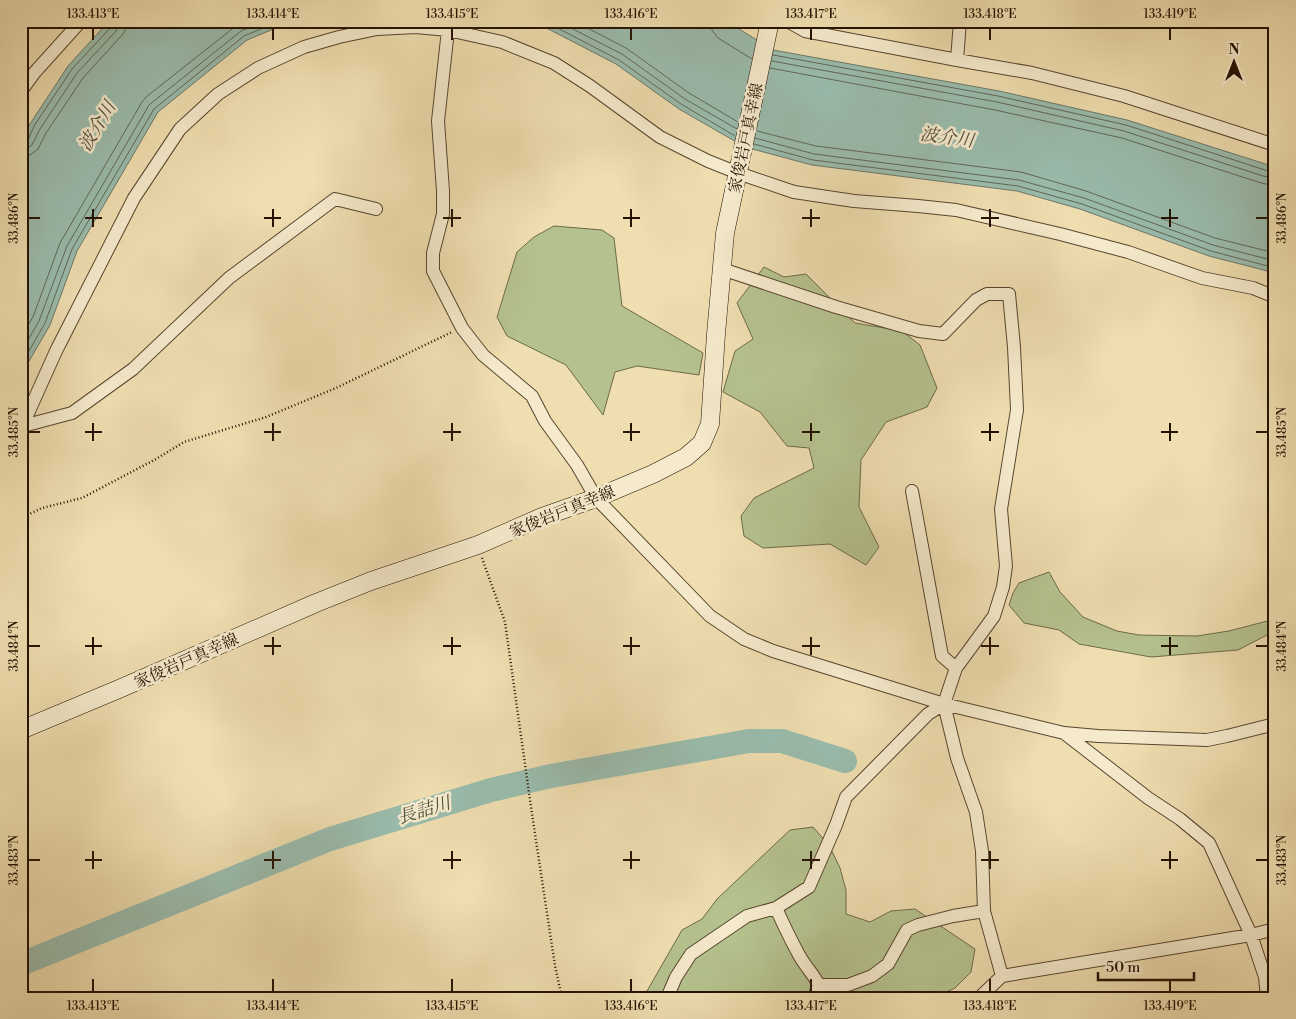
<svg xmlns="http://www.w3.org/2000/svg" width="1296" height="1019" viewBox="0 0 1296 1019" font-family="'Libre Bodoni','Noto Serif JP',serif">
	<style>
		.green { fill: #b5c28e; stroke: #6d6a48 }
		.water { fill: #9abcad; stroke: #6b7869 }
		.lines { fill: none; stroke-linecap: round; stroke-linejoin: round }
		.shore { stroke: #606758; stroke-width: 1 }
		.river { stroke: #9abcad; stroke-width: 24 }
		.street-casing { stroke: #58452e; stroke-width: 14 }
		.secondary-casing { stroke: #251203; stroke-width: 19 }
		.path { stroke: #251203; stroke-width: 2.5; stroke-dasharray: 1 2.5; stroke-linecap: butt }
		.street { stroke: #f5eacc; stroke-width: 12 }
		.secondary { stroke: #f5eacc; stroke-width: 18 }
		.ticks { fill: none; stroke: #251203; stroke-width: 2 }
		.labels { text-anchor: middle; stroke-width: 5; stroke-linejoin: round; paint-order: stroke }
		.street-label { font-size: 16px; fill: #251203; stroke: #f5eacc }
		.water-label { font-size: 18px; font-style: italic; fill: #4e4e3e; stroke: #f5eacc }
		.neatline { fill: none; stroke: #251203; stroke-width: 2 }
		.ticks-label { font-size: 12px; text-anchor: middle; fill: #251203 }
	</style>
	<rect width="100%" height="100%" fill="#efdeb0"/>
	<filter id="stains"><feTurbulence type="fractalNoise" baseFrequency=".004" numOctaves="4"/><feColorMatrix values="0 0 0 0 .2 0 0 0 0 .09 0 0 0 0 .02 0 0 0 .5 -.17"/></filter>
	<radialGradient id="worn" r=".72"><stop offset=".6" stop-color="#630" stop-opacity="0"/><stop offset="1" stop-color="#630" stop-opacity=".3"/></radialGradient>
	<path class="green" d="M 554,226 L 602,230 L 614,238 L 622,306 L 703,353 L 699,375 L 637,366 L 615,372 L 603,415 L 566,365 L 507,336 L 497,317 L 517,252 L 534,237 Z
		M 764,267 L 784,277 L 806,274 L 855,323 L 902,331 L 920,345 L 937,388 L 927,407 L 886,422 L 861,460 L 859,507 L 879,547 L 866,565 L 830,544 L 763,548 L 744,536 L 741,516 L 754,498 L 814,468 L 809,448 L 787,446 L 760,412 L 723,392 L 735,351 L 753,339 L 737,303 Z
		M 1049,572 L 1060,592 L 1083,617 L 1117,631 L 1139,635 L 1197,636 L 1229,631 L 1275,619 L 1275,633 L 1269,634 L 1238,650 L 1151,657 L 1079,644 L 1059,630 L 1024,623 L 1009,605 L 1013,593 L 1019,583 Z
		M 813,827 L 829,845 L 840,868 L 846,890 L 846,914 L 870,922 L 891,911 L 915,909 L 975,949 L 971,972 L 955,988 L 933,998 L 628,998 L 647,991 L 682,930 L 702,919 L 717,899 L 790,830 Z"/>
	<path class="water" d="M 109,21 L 293,21 L 247,40 L 158,112 L 77,251 L 50,325 L 21,375 L 21,142 L 30,124 L 68,66 Z
		M 533,21 L 726,21 L 773,50 L 999,91 L 1127,120 L 1275,167 L 1275,273 L 1209,256 L 1080,209 L 1017,191 L 812,165 L 745,147 L 679,109 L 616,64 Z"/>
	<g class="lines">
		<path class="shore" d="M 544,21 L 619,60 L 681,104 L 735,136
			M 557,21 L 622,54 L 685,99 L 737,129
			M 574,21 L 626,48 L 689,93 L 738,122
			M 710,21 L 712,30 L 718,38 L 752,59
			M 773,55 L 998,96 L 1126,125 L 1265,170 L 1275,172
			M 772,61 L 997,102 L 1124,131 L 1263,176 L 1275,178
			M 770,68 L 995,110 L 1122,138 L 1261,183 L 1275,186
			M 757,131 L 816,146 L 1021,172 L 1086,191 L 1215,238 L 1275,253
			M 755,138 L 814,154 L 1019,180 L 1084,198 L 1213,245 L 1275,261
			M 21,143 L 25,142 L 28,140 L 34,126 L 72,69 L 111,27 L 113,21
			M 754,144 L 813,160 L 1018,186 L 1082,204 L 1211,251 L 1275,268
			M 21,149 L 27,148 L 32,145 L 40,129 L 77,73 L 116,31 L 118,26 L 119,21
			M 21,157 L 30,155 L 38,149 L 46,133 L 83,78 L 123,34 L 126,29 L 126,21
			M 21,337 L 33,317 L 60,243 L 142,102 L 146,97 L 236,26 L 244,21
			M 21,352 L 39,321 L 67,246 L 149,105 L 241,31 L 264,21
			M 21,365 L 45,323 L 72,249 L 154,109 L 244,36 L 280,21"/>
		<path class="river" d="M 21,964 L 330,839 L 491,790 L 551,776 L 749,741 L 782,741 L 845,761"/>
		<defs>
			<path id="street" d="M 787,21 L 805,31 L 957,60 L 1032,73 L 1124,96 L 1275,145
				M 448,30 L 438,121 L 443,191 L 443,214 L 433,253 L 433,271 L 462,328 L 483,355 L 532,396 L 545,421 L 577,465 L 596,498 L 710,616 L 744,639 L 773,651 L 944,704 L 1064,733 L 1098,736 L 1207,740 L 1227,736 L 1275,724
				M 957,60 L 960,21
				M 21,91 L 35,72 L 81,21
				M 722,269 L 836,307 L 919,331 L 943,334 L 976,300 L 987,294 L 1009,294 L 1014,347 L 1017,410 L 1001,509 L 1006,566 L 1003,587 L 994,616 L 956,668 L 944,704 L 957,758 L 976,812 L 982,851 L 984,911 L 1002,976 L 1251,935 L 1275,929
				M 23,426 L 72,413 L 133,369 L 229,278 L 335,199 L 376,209
				M 21,429 L 56,351 L 134,198 L 180,129 L 218,94 L 258,68 L 304,47 L 339,37 L 377,29 L 416,27 L 448,30 L 502,42 L 554,63 L 590,86 L 660,137 L 708,161 L 738,173 L 794,192 L 854,201 L 918,206 L 956,210 L 1060,234 L 1128,252 L 1202,278 L 1253,288 L 1275,297
				M 912,491 L 942,656 L 956,668
				M 1064,733 L 1148,798 L 1180,819 L 1209,843 L 1251,935 L 1265,977 L 1267,998
				M 776,908 C 783,924 791,940 799,955 C 805,966 814,975 819,985
				M 819,985 L 848,985 L 872,976 L 888,964 L 907,930 L 918,925 L 953,916 L 984,911
				M 667,998 L 676,977 L 691,954 L 747,916 L 776,908 L 809,887 L 836,825 L 846,797 L 928,714 L 944,704
				M 814,998 L 817,989 L 819,985
				M 979,998 L 1002,976"/>
			<path id="secondary" d="M 21,730 L 119,689 L 316,603 L 371,581 L 478,545 L 542,517 L 596,498 L 653,474 L 686,457 L 702,443 L 710,424 L 716,334 L 725,233 L 770,21"/>
		</defs>
		<use href="#street" class="street-casing"/>
		<use href="#secondary" class="secondary-casing"/>
		<path class="path" d="M 21,518 L 42,508 L 82,498 L 156,459 L 184,442 L 266,417 L 336,388 L 452,332
			M 482,558 L 505,622 L 532,814 L 555,966 L 562,998"/>
		<use href="#street" class="street"/>
		<use href="#secondary" class="secondary"/>
	</g>
	<path class="ticks" d="M 93,28 L 93,40M 273,28 L 273,40M 452,28 L 452,40M 631,28 L 631,40M 811,28 L 811,40M 990,28 L 990,40M 1170,28 L 1170,40M 93,209 L 93,227M 273,209 L 273,227M 452,209 L 452,227M 631,209 L 631,227M 811,209 L 811,227M 990,209 L 990,227M 1170,209 L 1170,227M 28,218 L 40,218M 85,218 L 102,218M 264,218 L 281,218M 443,218 L 461,218M 623,218 L 640,218M 802,218 L 820,218M 981,218 L 999,218M 1161,218 L 1178,218M 1256,218 L 1268,218M 93,423 L 93,441M 273,423 L 273,441M 452,423 L 452,441M 631,423 L 631,441M 811,423 L 811,441M 990,423 L 990,441M 1170,423 L 1170,441M 28,432 L 40,432M 85,432 L 102,432M 264,432 L 281,432M 443,432 L 461,432M 623,432 L 640,432M 802,432 L 820,432M 981,432 L 999,432M 1161,432 L 1178,432M 1256,432 L 1268,432M 93,637 L 93,655M 273,637 L 273,655M 452,637 L 452,655M 631,637 L 631,655M 811,637 L 811,655M 990,637 L 990,655M 1170,637 L 1170,655M 28,646 L 40,646M 85,646 L 102,646M 264,646 L 281,646M 443,646 L 461,646M 623,646 L 640,646M 802,646 L 820,646M 981,646 L 999,646M 1161,646 L 1178,646M 1256,646 L 1268,646M 93,851 L 93,869M 273,851 L 273,869M 452,851 L 452,869M 631,851 L 631,869M 811,851 L 811,869M 990,851 L 990,869M 1170,851 L 1170,869M 28,860 L 40,860M 85,860 L 102,860M 264,860 L 281,860M 443,860 L 461,860M 623,860 L 640,860M 802,860 L 820,860M 981,860 L 999,860M 1161,860 L 1178,860M 1256,860 L 1268,860M 93,979 L 93,992M 273,979 L 273,992M 452,979 L 452,992M 631,979 L 631,992M 811,979 L 811,992M 990,979 L 990,992M 1170,979 L 1170,992"/>
	<g class="labels">
		<g class="street-label">
			<text transform="translate(745 138) rotate(-78)" y="6">家俊岩戸真幸線</text>
			<text transform="translate(562 511) rotate(-22)" y="6">家俊岩戸真幸線</text>
			<text transform="translate(186 660) rotate(-24)" y="6">家俊岩戸真幸線</text>
		</g>
		<g class="water-label">
			<text transform="translate(97 126) rotate(-59)" y="6">波介川</text>
			<text transform="translate(947 137) rotate(8)" y="6">波介川</text>
			<text transform="translate(424 810) rotate(-17)" y="6">長詰川</text>
		</g>
	</g>
	<rect width="1296" height="1019" fill="none" stroke="#efdeb0" stroke-width="55"/>
	<g transform="translate(1234 62)" stroke="#f5eacc" stroke-width="4" paint-order="stroke">
	<path d="M0-4L9 19L0 12L-9 19Z" fill="#251203"/>
	<text y="-8" font-size="14" font-weight="bold" text-anchor="middle" fill="#251203">N</text>
	</g>
	<path d="M1098 972v8h96v-8" fill="none" stroke="#251203" stroke-width="2.5"/>
	<text x="1106" y="972" font-size="15" fill="#251203" stroke="#f5eacc" stroke-width="4" paint-order="stroke">50 m</text>
	<rect x="28" y="28" width="1240" height="964" class="neatline"/>
	<g class="ticks-label">
		<text x="93" y="18">133.413°E</text>
		<text x="273" y="18">133.414°E</text>
		<text x="452" y="18">133.415°E</text>
		<text x="631" y="18">133.416°E</text>
		<text x="811" y="18">133.417°E</text>
		<text x="990" y="18">133.418°E</text>
		<text x="1170" y="18">133.419°E</text>
		<text transform="translate(14 218) rotate(-90)" y="4">33.486°N</text>
		<text transform="translate(1282 218) rotate(-90)" y="4">33.486°N</text>
		<text transform="translate(14 432) rotate(-90)" y="4">33.485°N</text>
		<text transform="translate(1282 432) rotate(-90)" y="4">33.485°N</text>
		<text transform="translate(14 646) rotate(-90)" y="4">33.484°N</text>
		<text transform="translate(1282 646) rotate(-90)" y="4">33.484°N</text>
		<text transform="translate(14 860) rotate(-90)" y="4">33.483°N</text>
		<text transform="translate(1282 860) rotate(-90)" y="4">33.483°N</text>
		<text x="93" y="1010">133.413°E</text>
		<text x="273" y="1010">133.414°E</text>
		<text x="452" y="1010">133.415°E</text>
		<text x="631" y="1010">133.416°E</text>
		<text x="811" y="1010">133.417°E</text>
		<text x="990" y="1010">133.418°E</text>
		<text x="1170" y="1010">133.419°E</text>
	</g>
	<rect width="100%" height="100%" filter="url(#stains)"/>
	<rect width="100%" height="100%" fill="url(#worn)"/>
</svg>
